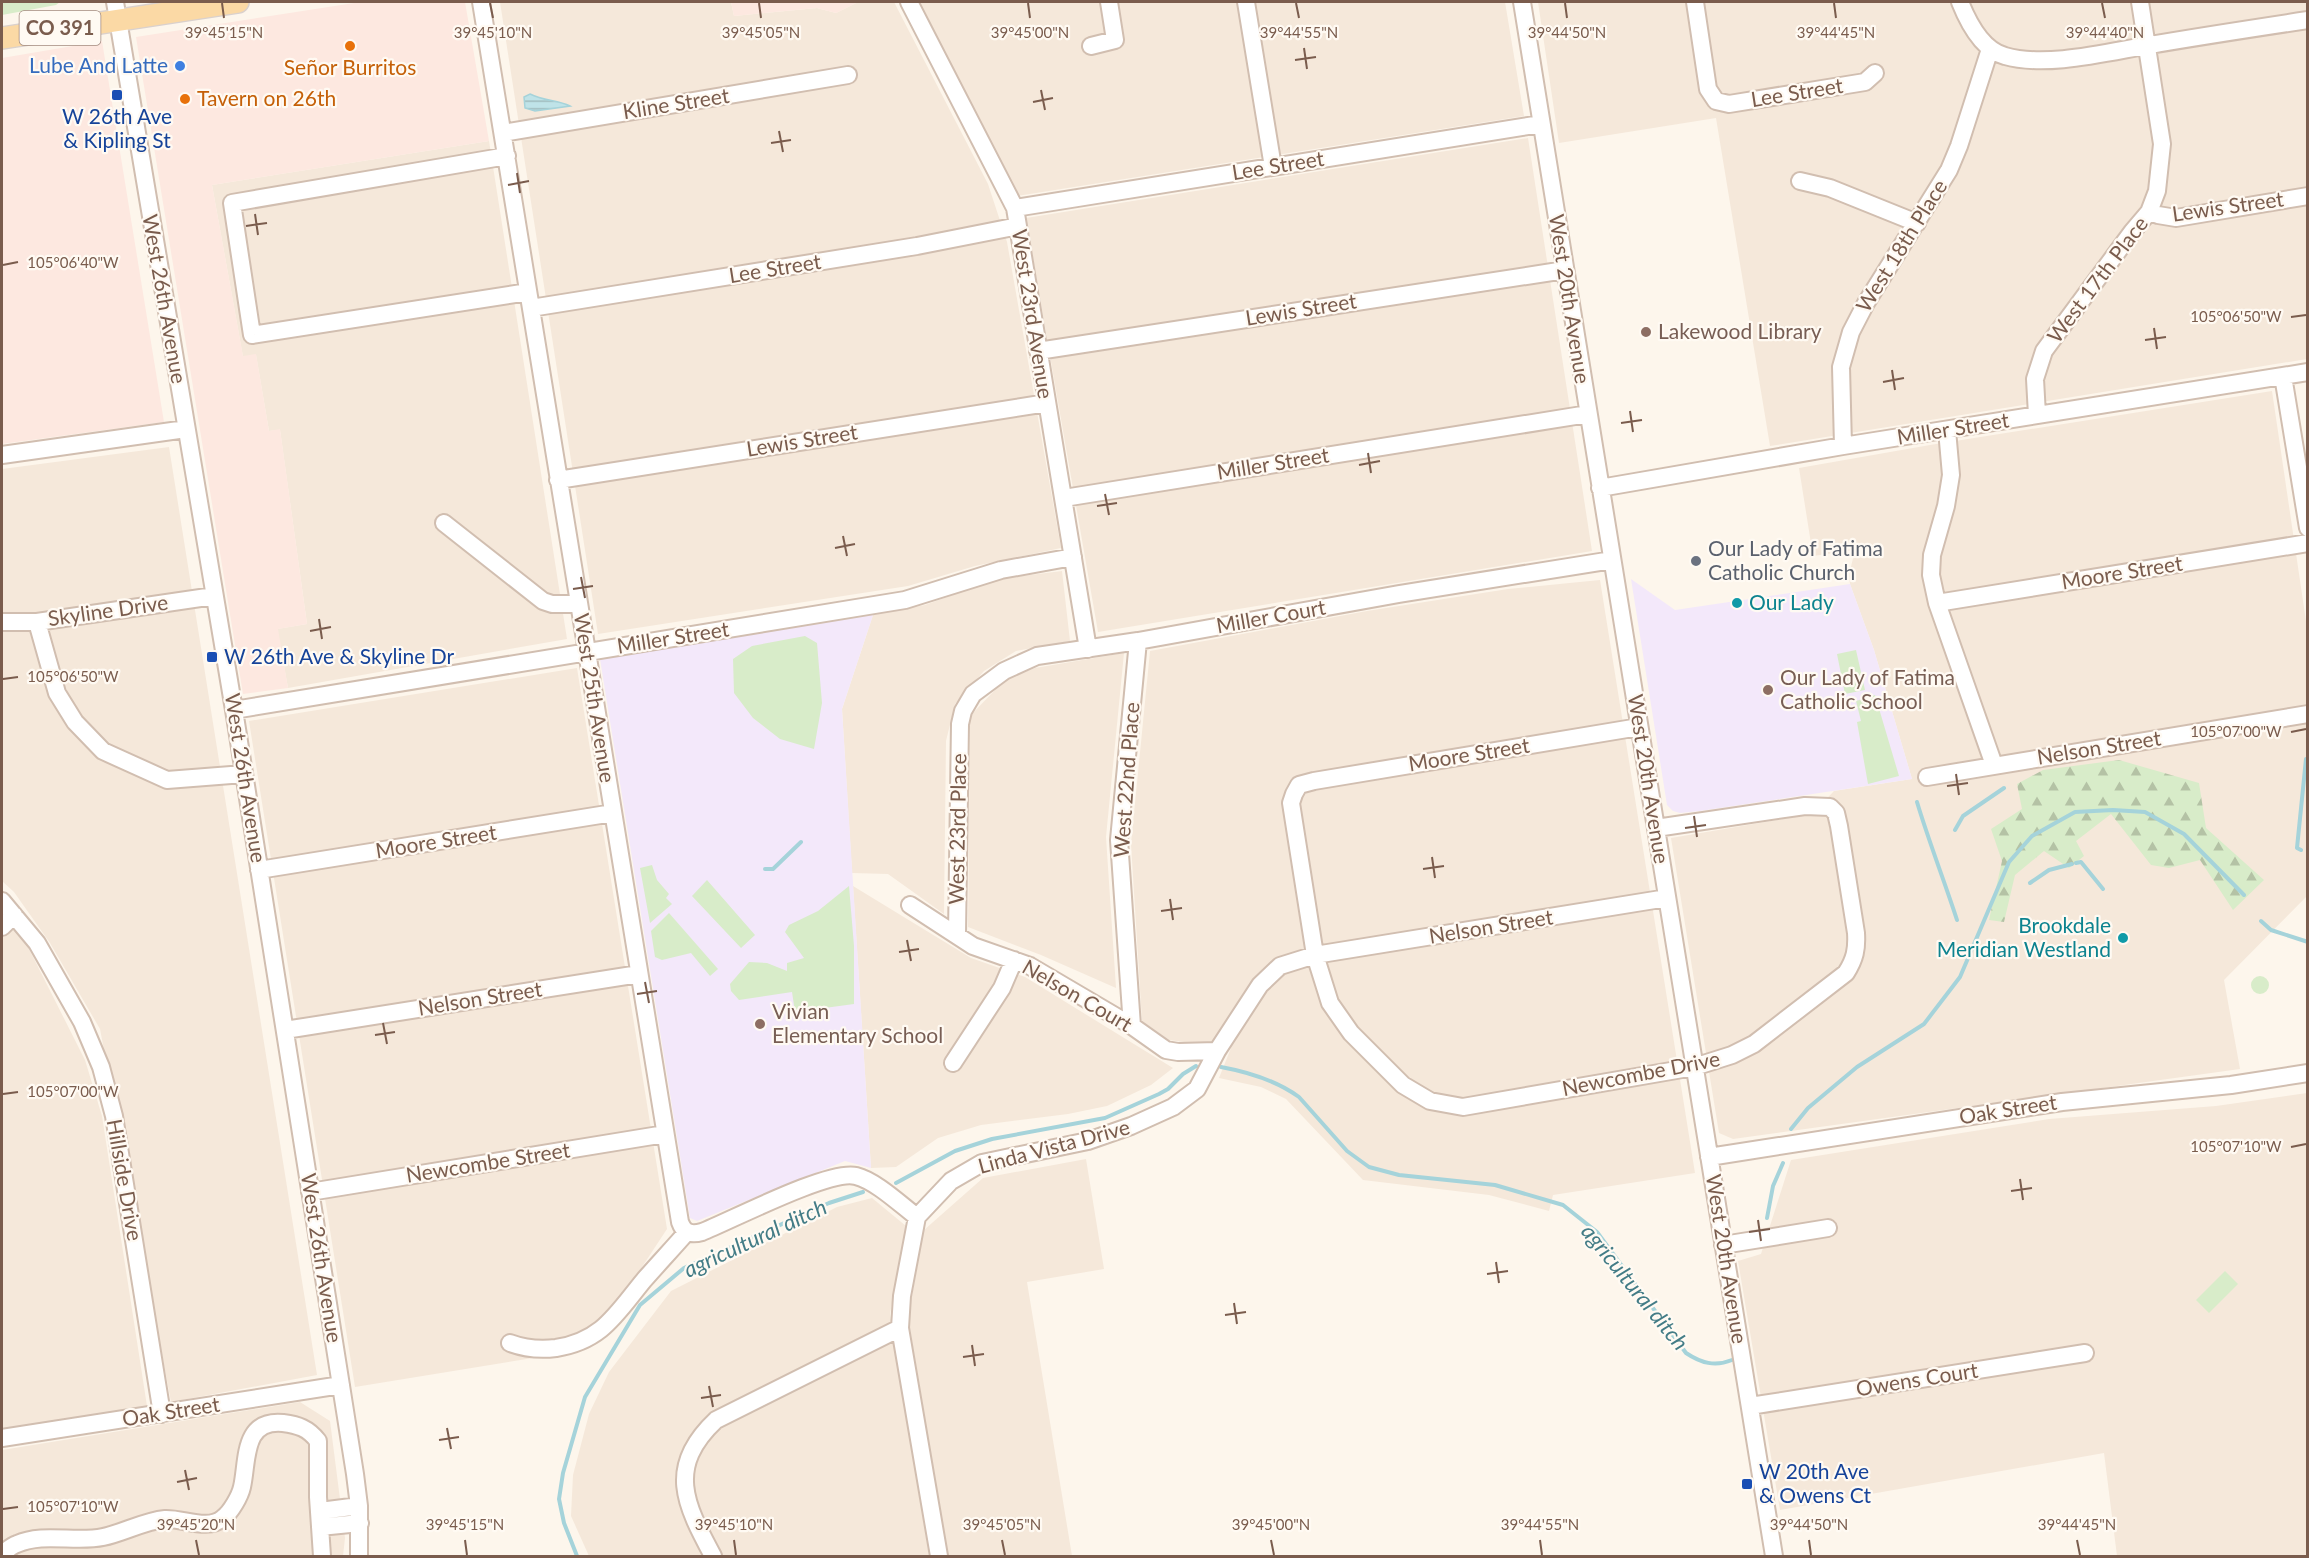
<svg xmlns="http://www.w3.org/2000/svg" width="2309" height="1558" viewBox="0 0 2309 1558" font-family="Lato,sans-serif">
	<style>
		.residential { fill: #f5e8da }
		.commercial { fill: #fde8e0 }
		.education { fill: #f3e8fa }
		.green { fill: #d8ecc9 }
		.forest { fill: url(#forest-firs) }
		.water { fill: url(#water-rules); stroke: #a5d3da; stroke-width: 1.5 }
		.lines { fill: none; stroke-linecap: round; stroke-linejoin: round }
		.stream { stroke: #a5d3da; stroke-width: 4 }
		.minor-casing { stroke: #d1beb0; stroke-width: 20 }
		.major-casing { stroke: #dad1cd; stroke-width: 24 }
		.minor { stroke: #fff; stroke-width: 16 }
		.major { stroke: #fbd9a5; stroke-width: 21 }
		.ticks { fill: none; stroke: #7a5c4d; stroke-width: 2 }
		.food-dot { fill: #e8710a; stroke: #fffaf3; stroke-width: 2 }
		.shop-dot { fill: #3f7fe0; stroke: #fffaf3; stroke-width: 2 }
		.transit-dot { fill: #1a4fb4; stroke: #fffaf3; stroke-width: 2 }
		.education-dot { fill: #8d6e63; stroke: #fffaf3; stroke-width: 2 }
		.worship-dot { fill: #6b7280; stroke: #fffaf3; stroke-width: 2 }
		.culture-dot { fill: #0f9aa8; stroke: #fffaf3; stroke-width: 2 }
		.labels { text-anchor: middle; stroke-width: 4.5; stroke-linejoin: round; paint-order: stroke }
		.shield { fill: #fffaf3; stroke: #a28b7f; stroke-width: 1.5 }
		.shield-label { font-size: 20px; font-weight: bold; fill: #7a5c4d }
		.shop-label { font-size: 21px; fill: #366cbe; stroke: #fffaf3; text-anchor: end }
		.food-label { font-size: 21px; fill: #c56008; stroke: #fffaf3 }
		.street-label { font-size: 21px; fill: #7a5c4d; stroke: #fffaf3 }
		.transit-label { font-size: 21px; fill: #164399; stroke: #fffaf3; text-anchor: start }
		.education-label { font-size: 21px; fill: #785e54; stroke: #fffaf3; text-anchor: start }
		.worship-label { font-size: 21px; fill: #5b616d; stroke: #fffaf3; text-anchor: start }
		.culture-label { font-size: 21px; fill: #0d838f; stroke: #fffaf3; text-anchor: start }
		.water-label { font-size: 22px; font-style: italic; fill: #437c86; stroke: #fffaf3 }
		.ticks-label { font-size: 15px; text-anchor: middle; fill: #7a5c4d; stroke: #fffaf3; stroke-width: 4.5; stroke-linejoin: round; paint-order: stroke }
	</style>
	<defs>
		<pattern id="forest-firs" width="22" height="20" patternUnits="userSpaceOnUse" patternTransform="scale(1.5)"><rect width="22" height="20" fill="#d8ecc9"/><path d="M5 1l3.5 6h-7zM16 11l3.5 6h-7z" fill="#b4c2a5"/></pattern>
		<pattern id="water-rules" width="6" height="5" patternUnits="userSpaceOnUse" patternTransform="scale(1.5)"><rect width="6" height="5" fill="#bfe3e8"/><path d="M0 2.5h6" fill="none" stroke="#a0bbbe"/></pattern>
	</defs>
	<rect width="100%" height="100%" fill="#fdf6ec"/>
	<path class="residential" d="M 500,2 L 731,2 L 734,16 L 817,8 L 836,13 L 858,2 L 894,2 L 988,184 L 1007,242 L 1061,548 L 975,566 L 908,586 L 598,634 Z
		M 918,2 L 1505,2 L 1524,116 L 1017,196 Z
		M 1538,2 L 2307,2 L 2307,359 L 1770,446 L 1716,118 L 1559,143 Z
		M 1528,138 L 1592,551 L 1098,632 L 1026,218 Z
		M 489,141 L 567,639 L 288,688 L 277,629 L 307,624 L 280,430 L 269,431 L 256,355 L 243,357 L 212,185 Z
		M 2272,391 L 2307,628 L 2308,895 L 2224,980 L 2240,1069 L 1733,1139 L 1719,1133 L 1671,838 L 1812,814 L 1834,791 L 1912,779 L 1874,650 L 1850,584 L 1849,575 L 1855,550 L 1813,556 L 1799,468 L 1930,445 Z
		M 169,447 L 317,1375 L 171,1402 L 100,1029 L 50,943 L 14,892 L 2,881 L 2,469 Z
		M 1062,571 L 1070,641 L 1016,651 L 984,671 L 955,704 L 946,741 L 944,914 L 888,874 L 852,873 L 842,709 L 873,615 L 925,605 L 997,579 Z
		M 1600,580 L 1695,1173 L 1553,1195 L 1549,1211 L 1489,1195 L 1363,1180 L 1286,1099 L 1261,1087 L 1219,1078 L 1231,1048 L 1169,1040 L 1142,1021 L 1131,844 L 1150,651 L 1367,611 L 1508,589 Z
		M 1124,653 L 1106,837 L 1116,988 L 1041,955 L 968,927 L 970,716 L 996,689 L 1012,677 L 1035,668 Z
		M 577,668 L 667,1229 L 588,1349 L 355,1387 L 249,721 Z
		M 853,886 L 971,958 L 1025,977 L 1173,1068 L 1151,1085 L 1107,1106 L 1068,1114 L 981,1125 L 938,1138 L 896,1167 L 871,1168 Z
		M 2,917 L 26,943 L 85,1060 L 102,1116 L 147,1406 L 2,1430 Z
		M 2307,1093 L 2307,1556 L 2117,1556 L 2104,1453 L 1780,1510 L 1738,1261 L 1761,1254 L 1791,1160 L 2049,1119 L 2216,1106 Z
		M 1086,1159 L 1104,1269 L 1027,1282 L 1072,1556 L 948,1556 L 908,1317 L 924,1230 L 983,1178 Z
		M 872,1198 L 906,1226 L 890,1314 L 929,1556 L 589,1556 L 571,1516 L 573,1475 L 589,1414 L 609,1372 L 671,1291 L 837,1207 Z
		M 300,1402 L 330,1421 L 345,1538 L 343,1556 L 2,1556 L 2,1450 Z"/>
	<path class="commercial" d="M 379,2 L 465,2 L 489,141 L 212,185 L 243,356 L 256,354 L 269,431 L 280,429 L 307,624 L 278,629 L 288,688 L 243,694 L 136,37 L 354,3 Z
		M 731,2 L 858,2 L 836,13 L 817,8 L 734,16 Z
		M 102,41 L 164,422 L 2,444 L 2,58 Z"/>
	<path class="education" d="M 1631,579 L 1675,610 L 1850,584 L 1874,650 L 1912,779 L 1700,811 L 1680,813 L 1673,811 L 1667,805 Z
		M 873,615 L 842,709 L 871,1168 L 845,1161 L 697,1221 L 690,1218 L 600,659 Z"/>
	<path class="green" d="M 2,2 L 60,2 L 56,5 L 2,15 Z
		M 805,636 L 817,643 L 822,703 L 814,749 L 780,739 L 753,718 L 734,693 L 733,659 L 752,646 Z
		M 1856,650 L 1865,690 L 1845,694 L 1837,654 Z
		M 1875,695 L 1899,776 L 1868,784 L 1857,722 L 1861,721 L 1856,701 Z
		M 652,865 L 657,880 L 669,894 L 666,898 L 672,904 L 650,923 L 640,868 Z
		M 707,880 L 755,935 L 741,948 L 692,896 Z
		M 849,886 L 854,946 L 854,1004 L 795,1012 L 792,992 L 739,1000 L 731,991 L 730,984 L 749,962 L 767,963 L 787,971 L 787,963 L 804,958 L 785,932 L 789,925 L 818,911 Z
		M 669,913 L 718,969 L 710,976 L 691,953 L 662,960 L 655,957 L 651,931 Z
		M2251 985a9 9 0 1 1 18 0a9 9 0 1 1-18 0Z
		M 2225,1271 L 2238,1284 L 2209,1313 L 2196,1300 Z"/>
	<path class="forest" d="M 2119,760 L 2199,783 L 2206,828 L 2264,880 L 2233,910 L 2200,860 L 2169,868 L 2151,865 L 2111,814 L 2076,841 L 2084,856 L 2069,868 L 2044,851 L 2015,875 L 2004,922 L 1989,920 L 2002,861 L 1991,829 L 2022,809 L 2017,784 L 2043,770 Z"/>
	<path class="water" d="M 530,94 C 544,101 557,100 570,106 L 535,111 L 525,108 L 524,97 Z"/>
	<g class="lines">
		<path class="stream" d="M 1917,802 C 1929,842 1944,880 1957,920
			M 1955,830 L 1963,816 L 2004,788
			M 2301,850 L 2297,848 L 2306,759
			M 2076,863 L 2081,862 L 2103,889
			M 765,869 L 773,869 L 801,842
			M 2030,883 L 2049,870 L 2072,864
			M 2261,921 L 2271,930 L 2308,942
			M 1221,1067 C 1248,1072 1277,1081 1299,1097 L 1347,1151 L 1369,1167 L 1399,1175 L 1495,1185 L 1563,1205 L 1597,1232 L 1686,1353 C 1701,1363 1715,1367 1732,1360
			M 1791,1129 L 1808,1108 L 1857,1067 L 1924,1024 L 1960,977 L 2009,862 L 2032,836 L 2075,812 L 2113,810 L 2145,812 L 2184,834 L 2244,895
			M 896,1183 L 955,1151 L 992,1139 L 1105,1118 L 1159,1094 L 1168,1089 L 1183,1074 L 1196,1066
			M 1767,1218 L 1773,1186 L 1783,1163
			M 577,1556 L 564,1523 L 559,1499 L 563,1473 L 585,1397 L 640,1305 L 684,1268 L 829,1203 L 863,1192"/>
		<defs>
			<path id="minor" d="M 115,2 L 234,710 L 355,1474 L 359,1506 L 359,1556
				M 481,2 L 680,1222 C 684,1233 691,1235 702,1232 C 732,1220 830,1169 856,1176 C 876,1181 901,1205 917,1217
				M 909,2 L 1015,208 L 1088,649
				M 1246,2 L 1273,167
				M 1522,2 L 1774,1556
				M 1695,2 L 1708,89 L 1716,101 L 1729,104 L 1865,82 L 1875,73
				M 1960,2 C 1968,22 1982,50 2005,56 C 2046,68 2108,52 2150,45 C 2202,36 2255,28 2308,20
				M 1091,46 L 1115,40 L 1109,2
				M 503,133 L 848,75
				M 507,156 L 232,203 L 252,335 L 528,292
				M 1800,181 L 1830,188 L 1917,223
				M 1015,208 L 1541,124
				M 2149,212 L 2158,215 L 2176,218 L 2308,196
				M 531,308 L 917,246 L 1018,226
				M 1038,351 L 1565,270
				M 2283,376 L 2308,528
				M 2037,415 L 2035,379 L 2044,351 L 2132,232 L 2149,212 L 2157,191 L 2162,144 L 2140,2
				M 1947,430 L 1951,475 L 1946,506 L 1932,555 L 1931,575 L 1937,603 L 1994,765
				M 1843,446 L 1841,367 L 1851,332 L 1866,303 L 1949,170 L 1959,146 L 1990,49
				M 2,455 L 186,429
				M 558,480 L 1047,403
				M 1600,488 L 1843,446 L 2308,372
				M 1064,498 L 1588,414
				M 444,523 L 543,601 L 552,604 L 579,604
				M 1937,603 L 2308,543
				M 2,622 L 37,622 L 214,596
				M 37,622 L 57,693 L 75,722 L 103,751 L 167,780 L 244,774
				M 234,710 L 905,600 L 1001,570 L 1073,557
				M 1639,727 L 1314,781 L 1299,785 L 1294,794 L 1291,803 L 1315,955 L 1330,1003 L 1351,1033 L 1403,1085 L 1430,1101 L 1463,1107 L 1694,1067 L 1732,1055 L 1754,1044 L 1846,973 C 1855,959 1857,949 1856,933 L 1839,826 L 1836,813 L 1830,807 L 1805,806 L 1656,828
				M 1927,777 L 2308,714
				M 259,870 L 613,813
				M 2,901 L 37,943 L 82,1022 L 101,1067 L 114,1116 L 162,1414
				M 910,905 L 973,946 L 1030,966 L 1132,1026 L 1166,1050 L 1178,1052 L 1217,1051
				M 2,927 L 14,915
				M 957,934 L 960,724 L 963,711 L 973,694 L 1004,671 L 1037,656 L 1138,641 L 1399,594 L 1612,560
				M 1132,1026 L 1119,840 L 1138,641
				M 285,1030 L 639,974
				M 953,1063 L 1002,988 L 1014,960
				M 1709,1157 L 2062,1102 L 2231,1085 L 2308,1073
				M 310,1192 L 665,1134
				M 1723,1245 L 1828,1228
				M 510,1343 C 526,1349 539,1350 556,1348 C 602,1341 616,1314 644,1280 C 658,1264 673,1248 687,1232
				M 1750,1406 L 2085,1353
				M 2,1438 L 341,1385
				M 320,1511 L 359,1506
				M 320,1527 L 360,1523
				M 2,1554 C 6,1551 11,1546 17,1544 C 43,1532 76,1543 103,1537 C 123,1533 144,1521 165,1519 C 183,1518 208,1531 223,1518 C 231,1512 240,1496 242,1487 C 248,1461 242,1419 283,1423 C 298,1425 308,1428 318,1441 L 318,1497 L 322,1556
				M 713,1556 C 685,1504 666,1467 716,1420 L 900,1328
				M 939,1556 L 900,1328 L 902,1296 L 917,1217 L 951,1181 L 982,1163 L 1088,1141 L 1131,1126 L 1173,1107 L 1197,1089 L 1217,1051 L 1260,985 L 1280,966 L 1315,955 L 1667,898"/>
			<path id="major" d="M 2,38 L 238,2"/>
		</defs>
		<use href="#minor" class="minor-casing"/>
		<use href="#major" class="major-casing"/>
		<use href="#minor" class="minor"/>
		<use href="#major" class="major"/>
	</g>
	<path class="ticks" d="M 222,3 L 224,18M 490,3 L 493,18M 759,3 L 761,18M 1028,3 L 1030,18M 1296,3 L 1299,18M 1565,3 L 1567,18M 1834,3 L 1836,18M 2102,3 L 2105,18M 1304,48 L 1307,69M 1295,60 L 1316,57M 1041,90 L 1045,110M 1033,102 L 1053,98M 779,131 L 783,152M 771,143 L 791,140M 517,173 L 520,193M 508,185 L 529,181M 255,214 L 258,235M 246,226 L 267,223M 3,265 L 18,262M 2291,317 L 2306,315M 2154,328 L 2157,349M 2145,340 L 2166,337M 1892,370 L 1895,390M 1883,382 L 1904,378M 1630,411 L 1633,432M 1621,423 L 1642,420M 1368,453 L 1371,473M 1359,465 L 1380,461M 1105,494 L 1109,515M 1097,506 L 1117,503M 843,536 L 847,556M 835,548 L 855,544M 581,577 L 585,598M 573,589 L 593,586M 319,619 L 322,639M 310,631 L 331,627M 3,679 L 18,677M 2291,732 L 2306,729M 1956,774 L 1959,795M 1947,786 L 1968,783M 1694,816 L 1697,837M 1685,828 L 1706,825M 1432,857 L 1435,878M 1423,869 L 1444,866M 1170,899 L 1173,920M 1161,911 L 1182,908M 907,940 L 911,961M 899,952 L 919,949M 645,982 L 649,1003M 637,994 L 657,991M 383,1023 L 387,1044M 375,1035 L 395,1032M 3,1094 L 18,1092M 2291,1147 L 2306,1144M 2020,1179 L 2023,1200M 2011,1191 L 2032,1188M 1758,1220 L 1761,1241M 1749,1232 L 1770,1229M 1496,1262 L 1499,1283M 1487,1274 L 1508,1271M 1234,1303 L 1237,1324M 1225,1315 L 1246,1312M 972,1345 L 975,1366M 963,1357 L 984,1354M 709,1386 L 713,1407M 701,1398 L 721,1395M 447,1428 L 451,1449M 439,1440 L 459,1437M 185,1470 L 189,1490M 177,1482 L 197,1478M 3,1509 L 18,1507M 196,1540 L 199,1555M 465,1540 L 467,1555M 734,1540 L 736,1555M 1002,1540 L 1005,1555M 1271,1540 L 1274,1555M 1540,1540 L 1542,1555M 1809,1540 L 1811,1555M 2077,1540 L 2080,1555"/>
	<g class="food-dot">
		<circle cx="350" cy="46" r="6"/>
		<circle cx="185" cy="99" r="6"/>
	</g>
	<circle class="shop-dot" cx="180" cy="66" r="6"/>
	<g class="transit-dot">
		<rect x="111" y="89" width="12" height="12" rx="3"/>
		<rect x="206" y="651" width="12" height="12" rx="3"/>
		<rect x="1741" y="1478" width="12" height="12" rx="3"/>
	</g>
	<g class="education-dot">
		<circle cx="1646" cy="332" r="6"/>
		<circle cx="1768" cy="690" r="6"/>
		<circle cx="760" cy="1024" r="6"/>
	</g>
	<circle class="worship-dot" cx="1696" cy="561" r="6"/>
	<g class="culture-dot">
		<circle cx="1737" cy="603" r="6"/>
		<circle cx="2123" cy="938" r="6"/>
	</g>
	<g class="labels">
		<rect class="shield" x="19.5" y="11" width="81" height="34" rx="4.5"/>
		<g class="shield-label">
			<text x="60" y="35">CO 391</text>
		</g>
		<g class="shop-label">
			<text x="168" y="73">Lube And Latte</text>
		</g>
		<g class="food-label">
			<text x="350" y="75">Señor Burritos</text>
			<text x="197" y="106" text-anchor="start">Tavern on 26th</text>
		</g>
		<g class="street-label">
			<text transform="translate(1797 93) rotate(-9)" y="7">Lee Street</text>
			<text transform="translate(676 104) rotate(-9)" y="7">Kline Street</text>
			<text transform="translate(1278 166) rotate(-9)" y="7">Lee Street</text>
			<text transform="translate(2228 207) rotate(-8)" y="7">Lewis Street</text>
			<text transform="translate(1902 246) rotate(-58)" y="7">West 18th Place</text>
			<text transform="translate(775 269) rotate(-9)" y="7">Lee Street</text>
			<text transform="translate(2098 280) rotate(-53)" y="7">West 17th Place</text>
			<text transform="translate(164 299) rotate(80)" y="7">West 26th Avenue</text>
			<text transform="translate(1569 299) rotate(81)" y="7">West 20th Avenue</text>
			<text transform="translate(1301 310) rotate(-9)" y="7">Lewis Street</text>
			<text transform="translate(1032 314) rotate(81)" y="7">West 23rd Avenue</text>
			<text transform="translate(1953 429) rotate(-9)" y="7">Miller Street</text>
			<text transform="translate(802 441) rotate(-9)" y="7">Lewis Street</text>
			<text transform="translate(1273 464) rotate(-9)" y="7">Miller Street</text>
			<text transform="translate(2122 573) rotate(-9)" y="7">Moore Street</text>
			<text transform="translate(108 611) rotate(-8)" y="7">Skyline Drive</text>
			<text transform="translate(1271 617) rotate(-10)" y="7">Miller Court</text>
			<text transform="translate(673 638) rotate(-9)" y="7">Miller Street</text>
			<text transform="translate(594 698) rotate(81)" y="7">West 25th Avenue</text>
			<text transform="translate(2099 748) rotate(-9)" y="7">Nelson Street</text>
			<text transform="translate(1469 755) rotate(-9)" y="7">Moore Street</text>
			<text transform="translate(245 778) rotate(81)" y="7">West 26th Avenue</text>
			<text transform="translate(1648 779) rotate(81)" y="7">West 20th Avenue</text>
			<text transform="translate(1127 780) rotate(-86)" y="7">West 22nd Place</text>
			<text transform="translate(958 829) rotate(-89)" y="7">West 23rd Place</text>
			<text transform="translate(436 842) rotate(-9)" y="7">Moore Street</text>
			<text transform="translate(1491 927) rotate(-9)" y="7">Nelson Street</text>
			<text transform="translate(1077 996) rotate(30)" y="7">Nelson Court</text>
			<text transform="translate(480 999) rotate(-9)" y="7">Nelson Street</text>
			<text transform="translate(1641 1074) rotate(-11)" y="7">Newcombe Drive</text>
			<text transform="translate(2008 1110) rotate(-9)" y="7">Oak Street</text>
			<text transform="translate(1054 1147) rotate(-15)" y="7">Linda Vista Drive</text>
			<text transform="translate(488 1163) rotate(-9)" y="7">Newcombe Street</text>
			<text transform="translate(124 1180) rotate(80)" y="7">Hillside Drive</text>
			<text transform="translate(321 1258) rotate(81)" y="7">West 26th Avenue</text>
			<text transform="translate(1726 1259) rotate(81)" y="7">West 20th Avenue</text>
			<text transform="translate(1917 1380) rotate(-9)" y="7">Owens Court</text>
			<text transform="translate(171 1412) rotate(-9)" y="7">Oak Street</text>
		</g>
		<g class="transit-label">
			<text x="117" y="124" text-anchor="middle">W 26th Ave<tspan x="117" dy="24">&amp; Kipling St</tspan></text>
			<text x="224" y="664">W 26th Ave &amp; Skyline Dr</text>
			<text x="1759" y="1479">W 20th Ave<tspan x="1759" dy="24">&amp; Owens Ct</tspan></text>
		</g>
		<g class="education-label">
			<text x="1658" y="339">Lakewood Library</text>
			<text x="1780" y="685">Our Lady of Fatima<tspan x="1780" dy="24">Catholic School</tspan></text>
			<text x="772" y="1019">Vivian<tspan x="772" dy="24">Elementary School</tspan></text>
		</g>
		<g class="worship-label">
			<text x="1708" y="556">Our Lady of Fatima<tspan x="1708" dy="24">Catholic Church</tspan></text>
		</g>
		<g class="culture-label">
			<text x="1749" y="610">Our Lady</text>
			<text x="2111" y="933" text-anchor="end">Brookdale<tspan x="2111" dy="24">Meridian Westland</tspan></text>
		</g>
		<g class="water-label">
			<text transform="translate(755 1238) rotate(-25)" y="8">agricultural ditch</text>
			<text transform="translate(1635 1287) rotate(51)" y="8">agricultural ditch</text>
		</g>
	</g>
	<g class="ticks-label">
		<text x="224" y="38">39°45'15"N</text>
		<text x="493" y="38">39°45'10"N</text>
		<text x="761" y="38">39°45'05"N</text>
		<text x="1030" y="38">39°45'00"N</text>
		<text x="1299" y="38">39°44'55"N</text>
		<text x="1567" y="38">39°44'50"N</text>
		<text x="1836" y="38">39°44'45"N</text>
		<text x="2105" y="38">39°44'40"N</text>
		<text x="73" y="268">105°06'40"W</text>
		<text x="2236" y="322">105°06'50"W</text>
		<text x="73" y="682">105°06'50"W</text>
		<text x="2236" y="737">105°07'00"W</text>
		<text x="73" y="1097">105°07'00"W</text>
		<text x="2236" y="1152">105°07'10"W</text>
		<text x="73" y="1512">105°07'10"W</text>
		<text x="196" y="1530">39°45'20"N</text>
		<text x="465" y="1530">39°45'15"N</text>
		<text x="734" y="1530">39°45'10"N</text>
		<text x="1002" y="1530">39°45'05"N</text>
		<text x="1271" y="1530">39°45'00"N</text>
		<text x="1540" y="1530">39°44'55"N</text>
		<text x="1809" y="1530">39°44'50"N</text>
		<text x="2077" y="1530">39°44'45"N</text>
	</g>
	<rect width="2309" height="1558" fill="none" stroke="#7a5c4d" stroke-width="6"/>
</svg>
